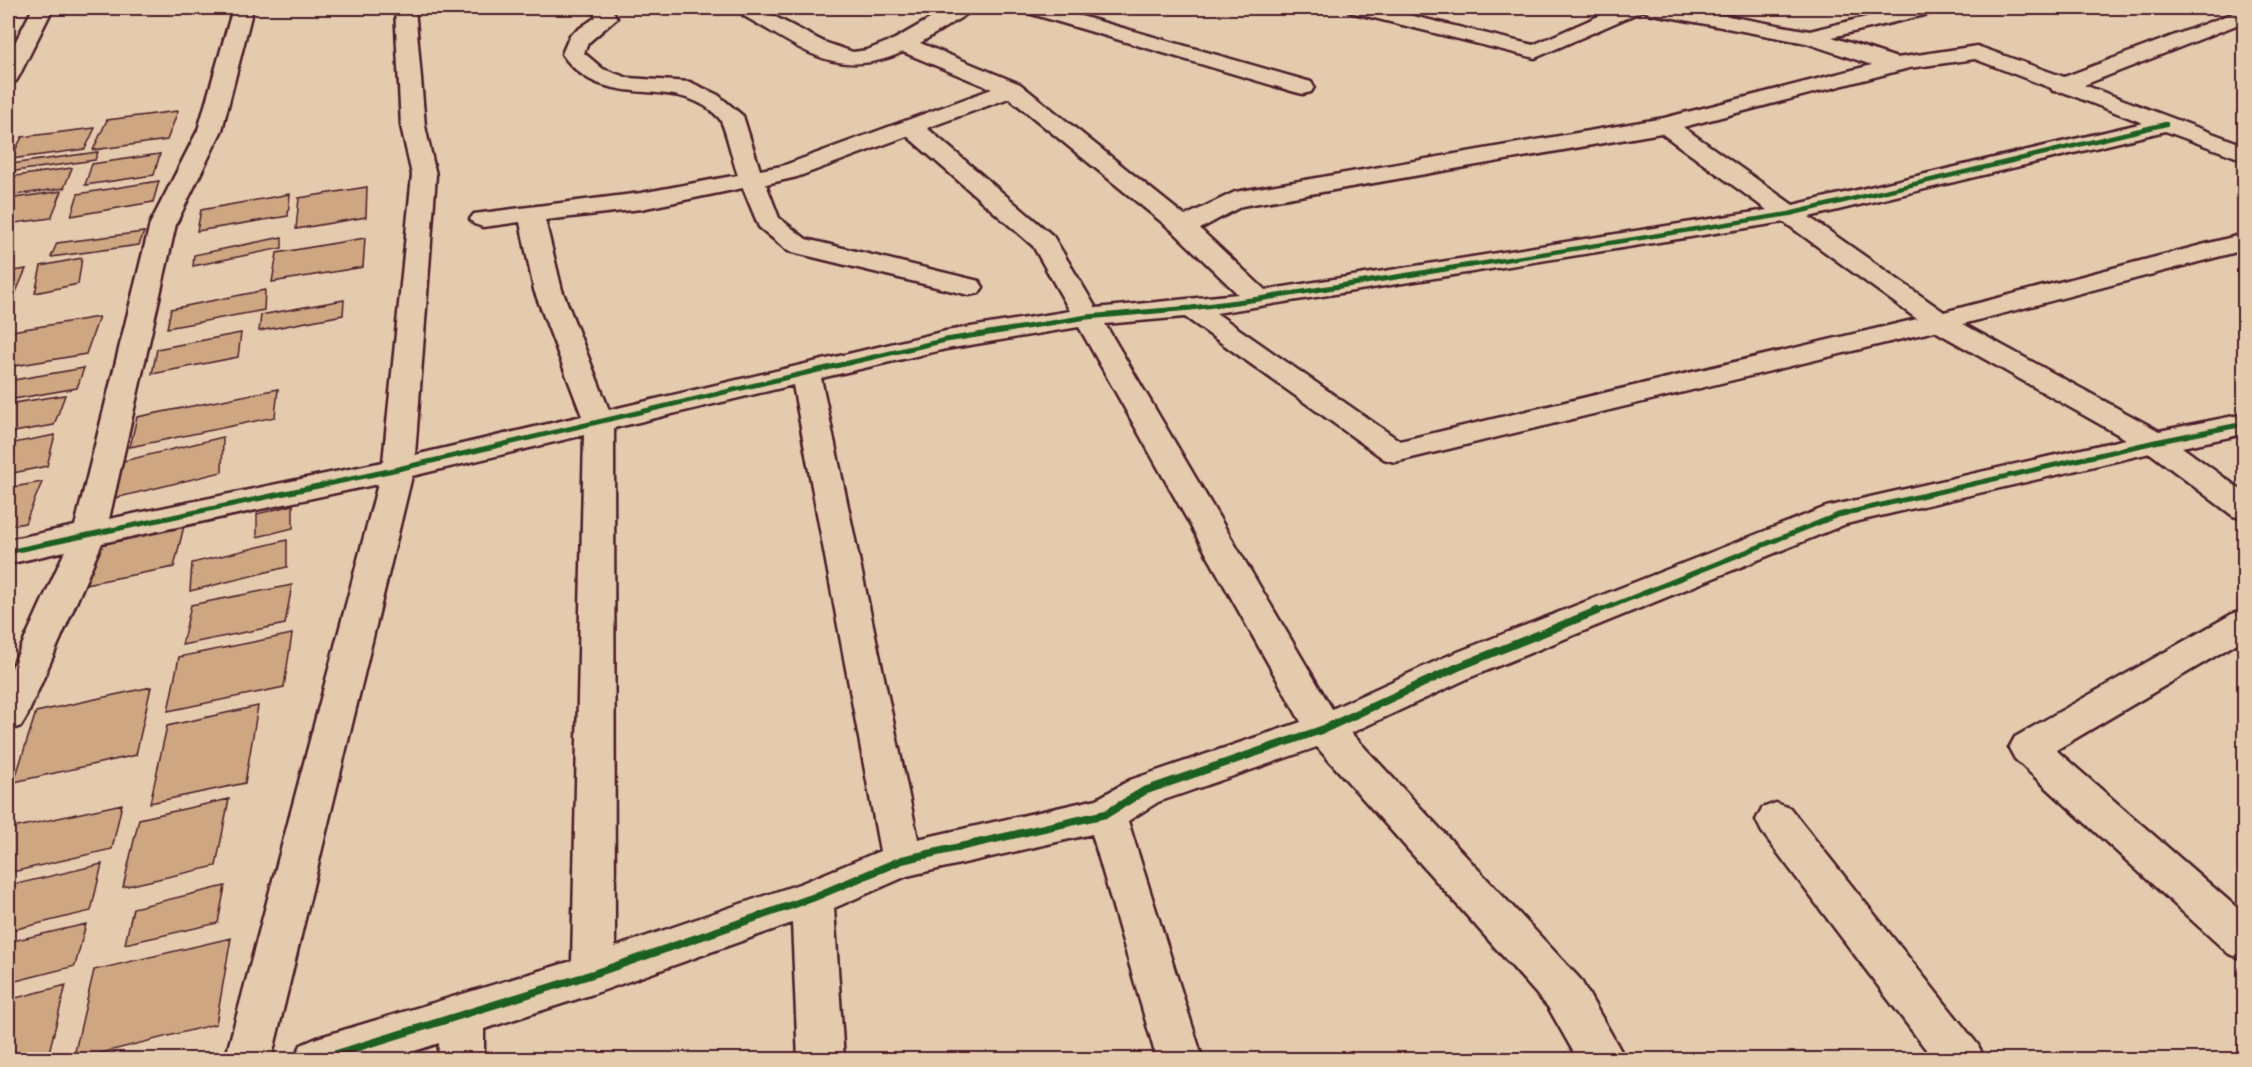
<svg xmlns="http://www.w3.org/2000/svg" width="2252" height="1067" viewBox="0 0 2252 1067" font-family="Delius,sans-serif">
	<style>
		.building { fill: #cea682; stroke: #4a1f2b; stroke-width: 1.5 }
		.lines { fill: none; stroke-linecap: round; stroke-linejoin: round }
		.minor-casing { stroke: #4a1f2b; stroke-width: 5 }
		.minor { fill: #e5cbad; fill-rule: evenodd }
		.cycleway-far2-casing { stroke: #e5cbad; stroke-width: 8 }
		.cycleway-far1-casing { stroke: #e5cbad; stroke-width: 9 }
		.cycleway-casing { stroke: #e5cbad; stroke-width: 11 }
		.cycleway-far2 { stroke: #1b5e20; stroke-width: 4.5 }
		.cycleway-far1 { stroke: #1b5e20; stroke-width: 5 }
		.cycleway { stroke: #1b5e20; stroke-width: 8 }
	</style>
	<rect width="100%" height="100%" fill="#e5cbad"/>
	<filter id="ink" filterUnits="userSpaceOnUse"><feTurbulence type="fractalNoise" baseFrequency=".0167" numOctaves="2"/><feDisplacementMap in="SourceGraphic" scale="12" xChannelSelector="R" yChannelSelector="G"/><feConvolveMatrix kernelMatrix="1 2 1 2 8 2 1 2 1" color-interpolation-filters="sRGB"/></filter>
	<g filter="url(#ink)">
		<path class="building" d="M 178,111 L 167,140 L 93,150 L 107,120 Z
			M 95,128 L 85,149 L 11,159 L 22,137 Z
			M 98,152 L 95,160 L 8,172 L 11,164 Z
			M 160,154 L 154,175 L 85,185 L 92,164 Z
			M 72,168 L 64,188 L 8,196 L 9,177 Z
			M 159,181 L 153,202 L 71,216 L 78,194 Z
			M 367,187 L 366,217 L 296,229 L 299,198 Z
			M 62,191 L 51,218 L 8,224 L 8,199 Z
			M 290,194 L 288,216 L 197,231 L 201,210 Z
			M 144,232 L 139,245 L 51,257 L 57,243 Z
			M 282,237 L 282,248 L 193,266 L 194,255 Z
			M 365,238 L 363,267 L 272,282 L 277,253 Z
			M 82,258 L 78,284 L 35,293 L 41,266 Z
			M 26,269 L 16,292 L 8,293 L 8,272 Z
			M 265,290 L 264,310 L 167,328 L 171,309 Z
			M 344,300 L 343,315 L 259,331 L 261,315 Z
			M 99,317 L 86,354 L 8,367 L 8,342 L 12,331 Z
			M 241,333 L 238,357 L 152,374 L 157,349 Z
			M 84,368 L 77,388 L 8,400 L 8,381 Z
			M 278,389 L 275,417 L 130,447 L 137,417 Z
			M 65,395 L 54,425 L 8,433 L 8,404 Z
			M 55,435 L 47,466 L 8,474 L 8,444 Z
			M 223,437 L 222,472 L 111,499 L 115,463 Z
			M 42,482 L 25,523 L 8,526 L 8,488 Z
			M 293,505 L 293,528 L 257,537 L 257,514 Z
			M 184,526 L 174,567 L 80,585 L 92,543 Z
			M 287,540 L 287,567 L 190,591 L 192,563 Z
			M 292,585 L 285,624 L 182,645 L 191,605 Z
			M 292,634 L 284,687 L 168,711 L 179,657 Z
			M 151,687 L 136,755 L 14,782 L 36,712 Z
			M 258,706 L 245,783 L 150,803 L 167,726 Z
			M 229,799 L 216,866 L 123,887 L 139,819 Z
			M 122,804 L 112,849 L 8,873 L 8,829 Z
			M 102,864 L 91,911 L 8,931 L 8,886 Z
			M 225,886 L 218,923 L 125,944 L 133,908 Z
			M 86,924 L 75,966 L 8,983 L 8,942 Z
			M 231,938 L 216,1024 L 73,1060 L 94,970 Z
			M 66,985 L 47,1060 L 8,1060 L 8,1000 Z"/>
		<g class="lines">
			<defs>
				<path id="minor" d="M 33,8 L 53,8 L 19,76 L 16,81 L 8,83 L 8,56 Z
					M 233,8 L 253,8 L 222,130 L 176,224 L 109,519 L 383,462 L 412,175 L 401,126 L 395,8 L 415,8 L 425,126 L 436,175 L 415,455 L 582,416 L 534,290 L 520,222 L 483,227 L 474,224 L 470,219 L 474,214 L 641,193 L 738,175 C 733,163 725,124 719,118 C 677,71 605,116 562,54 L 570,35 L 596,17 L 591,8 L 611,8 L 617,18 L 588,43 L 584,53 L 603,69 L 628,78 L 690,82 L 718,95 L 743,116 L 760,170 L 782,166 L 992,89 L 903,52 C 836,82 801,47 744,16 L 741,12 L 744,8 L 758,8 L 824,42 L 853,52 L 867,50 L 895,39 L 949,8 L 973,8 L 970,12 L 920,43 L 1020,84 L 1185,216 L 1235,192 L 1664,118 L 1872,65 L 1806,43 L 1653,14 L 1646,12 L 1643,8 L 1640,12 L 1535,58 L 1350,12 L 1347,8 L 1380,8 L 1533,45 L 1617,8 L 1684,8 L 1810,31 L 1902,8 L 1940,8 L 1937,12 L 1832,37 L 1897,58 L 1977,46 L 2064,77 L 2244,9 L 2244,22 L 2084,85 L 2244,145 L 2244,160 L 2165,131 L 1809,217 L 1944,312 L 2244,234 L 2244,250 L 1963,324 L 2159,431 L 2244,414 L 2244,434 L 2182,447 L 2244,492 L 2244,519 L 2233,516 L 2150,453 L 1846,524 L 1471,677 L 1351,733 L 1580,979 L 1626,1060 L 1578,1060 L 1548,1007 L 1317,747 L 1158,802 L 1128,821 L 1203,1060 L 1157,1060 L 1092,834 L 907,876 L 834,908 L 844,1060 L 798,1060 L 792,923 L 593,994 L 484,1029 L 484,1060 L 438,1060 L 439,1043 L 387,1060 L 294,1060 L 301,1045 L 317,1038 L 572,961 L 584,435 L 412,476 L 271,1060 L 225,1060 L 378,484 L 102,543 L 27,716 L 21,726 L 8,731 L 8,676 L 65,551 L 8,564 L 8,540 L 75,526 L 150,224 L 198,130 ZM 1975,59 L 2051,88 L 2053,91 L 2063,92 L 2143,123 L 1793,205 L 1683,127 L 1909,68 ZM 1009,98 L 1174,232 L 1238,294 L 1096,308 L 1053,236 L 927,128 ZM 1661,133 L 1767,210 L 1265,290 L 1200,229 L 1242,206 ZM 907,136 L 1033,246 L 1070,311 L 946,331 L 609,410 L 562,290 L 545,220 L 641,209 L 743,188 L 759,227 L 788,251 L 969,295 L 979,293 L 983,287 L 979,281 L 806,239 L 779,218 L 766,184 L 797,177 ZM 1784,222 L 1917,319 L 1400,441 L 1216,313 ZM 1185,317 L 1384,459 L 1395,462 L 1935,331 L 2126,439 L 1826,507 L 1445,657 L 1332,709 L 1105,324 ZM 1079,327 L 1301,722 L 1130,780 L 1097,799 L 918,839 L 821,378 L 946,349 ZM 793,385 L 880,851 L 802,883 L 615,947 L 614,428 Z
					M 1022,8 L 1053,8 L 1311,82 L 1314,87 L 1311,92 L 1303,94 L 1295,92 L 1025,12 Z
					M 2244,610 L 2244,639 L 2056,750 L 2244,914 L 2244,959 L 2229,954 L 2015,759 L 2009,748 L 2015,737 L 2232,614 Z
					M 1776,803 L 1790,808 L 1978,1045 L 1985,1060 L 1934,1060 L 1762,832 L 1756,820 L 1762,808 Z"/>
			</defs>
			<use href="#minor" class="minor-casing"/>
			<use href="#minor" class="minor"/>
			<defs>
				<path id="cycleway-far2" d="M 1467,266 L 1789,214 L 2166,124"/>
				<path id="cycleway-far1" d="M 8,552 L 398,469 L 946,340 L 1087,317 L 1191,308 L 1259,299 L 1477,264
					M 1594,613 L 1838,515 L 2155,442 L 2244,424"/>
				<path id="cycleway" d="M 317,1060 L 593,974 L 812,898 L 902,860 L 1106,814 L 1144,791 L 1324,729 L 1458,667 L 1597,611"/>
			</defs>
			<use href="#cycleway-far2" class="cycleway-far2-casing"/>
			<use href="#cycleway-far1" class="cycleway-far1-casing"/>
			<use href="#cycleway" class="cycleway-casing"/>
			<use href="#cycleway-far2" class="cycleway-far2"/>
			<use href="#cycleway-far1" class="cycleway-far1"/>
			<use href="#cycleway" class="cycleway"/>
		</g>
	</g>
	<rect width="2252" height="1067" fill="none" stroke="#e5cbad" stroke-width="30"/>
	<rect x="15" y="15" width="2222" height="1037" fill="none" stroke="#4a1f2b" stroke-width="2" filter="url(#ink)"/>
</svg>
